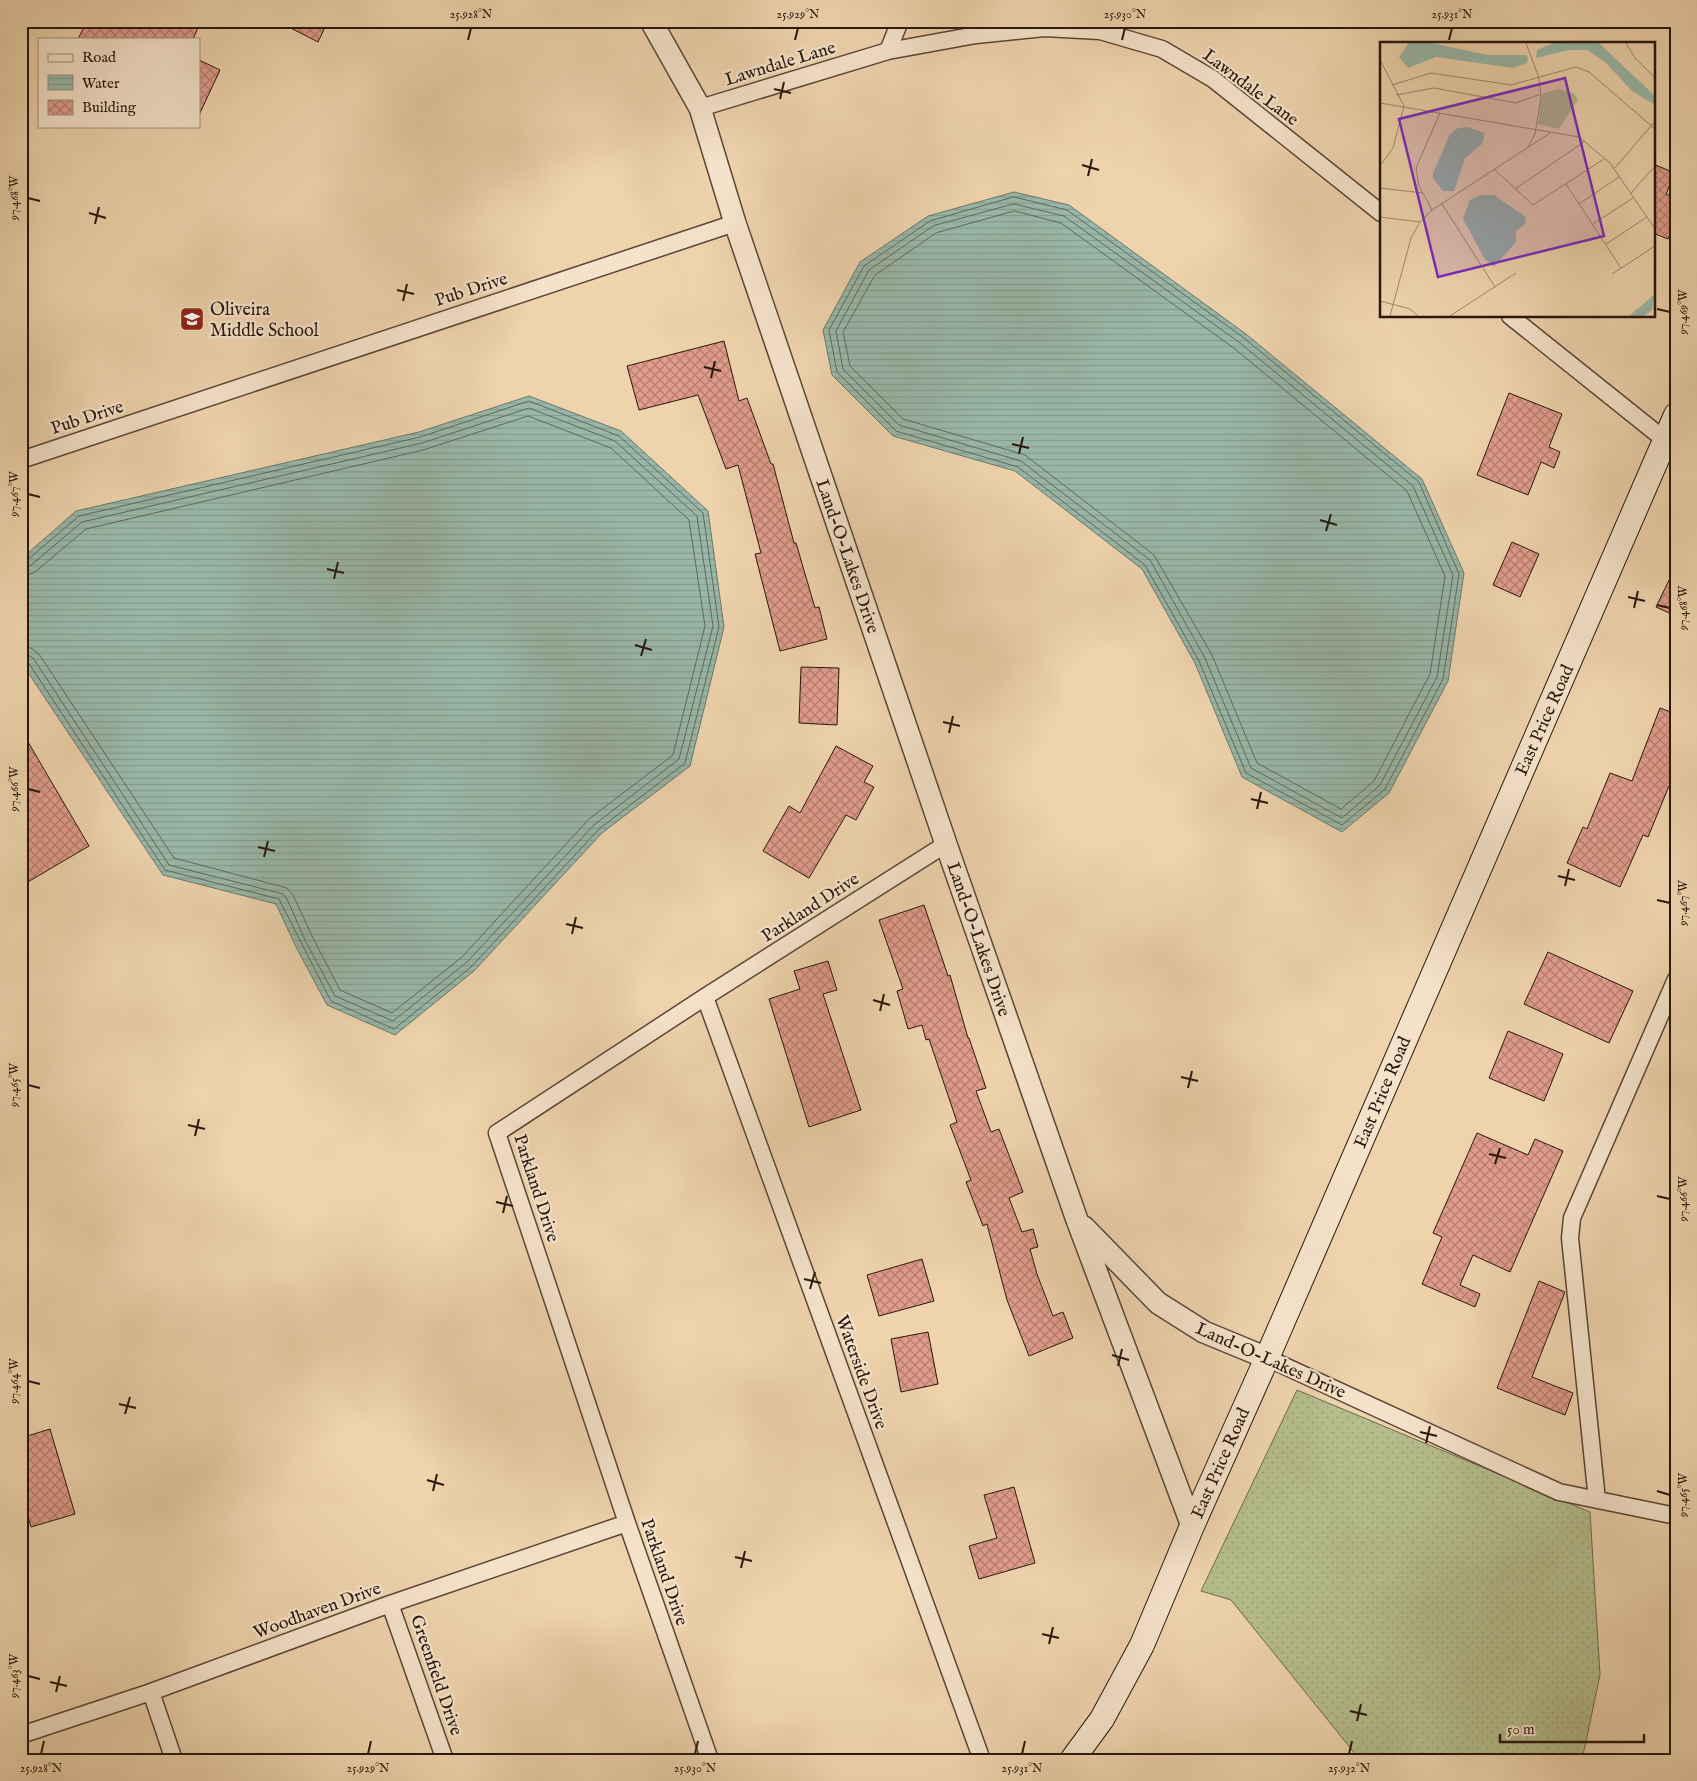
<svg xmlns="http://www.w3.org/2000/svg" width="1697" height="1781" viewBox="0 0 1697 1781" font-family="'IM FELL English',serif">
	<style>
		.grass { fill: url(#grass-dots); stroke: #6e6a4e }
		.water { fill: url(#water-rules); stroke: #6c786b }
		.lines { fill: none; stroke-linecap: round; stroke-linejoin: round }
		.shore { stroke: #60685c; stroke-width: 1 }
		.building { fill: url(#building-cross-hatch); stroke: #28170e }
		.minor-casing { stroke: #5a4636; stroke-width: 19 }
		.tertiary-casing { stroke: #5a4636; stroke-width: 24 }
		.secondary-casing { stroke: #28170e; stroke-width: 26 }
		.minor { stroke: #f4e2ca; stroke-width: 16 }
		.tertiary { stroke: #f4e2ca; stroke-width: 21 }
		.secondary { stroke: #f4e2ca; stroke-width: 24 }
		.ticks { fill: none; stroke: #28170e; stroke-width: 2 }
		.labels { text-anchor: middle; stroke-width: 4.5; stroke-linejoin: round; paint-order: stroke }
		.street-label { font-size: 18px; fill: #28170e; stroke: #f4e2ca }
		.poi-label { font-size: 18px; fill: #28170e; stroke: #f4e2ca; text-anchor: start }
		.inset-road { fill: none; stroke: #9f886d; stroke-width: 1 }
		.view { fill: #7b2cbf; fill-opacity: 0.15; stroke: #7b2cbf; stroke-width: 2.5 }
		.inset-edge { fill: none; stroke: #28170e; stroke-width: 2.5 }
		.neatline { fill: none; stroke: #28170e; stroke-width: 2 }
		.ticks-label { font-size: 12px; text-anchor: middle; fill: #28170e }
	</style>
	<defs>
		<pattern id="grass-dots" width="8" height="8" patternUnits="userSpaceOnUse" patternTransform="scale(1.25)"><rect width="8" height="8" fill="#b5bd8d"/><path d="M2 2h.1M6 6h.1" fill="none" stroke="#9ca278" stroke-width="1.8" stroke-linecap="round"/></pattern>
		<pattern id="water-rules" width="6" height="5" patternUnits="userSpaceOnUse" patternTransform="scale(1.25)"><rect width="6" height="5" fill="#99b8a9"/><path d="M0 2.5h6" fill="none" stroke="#849d90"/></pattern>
		<pattern id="building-cross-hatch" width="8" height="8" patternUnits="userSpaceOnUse" patternTransform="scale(1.25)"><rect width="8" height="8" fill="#e19c8c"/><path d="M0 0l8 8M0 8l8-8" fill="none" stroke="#b67e71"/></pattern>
	</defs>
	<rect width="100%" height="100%" fill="#eed3ad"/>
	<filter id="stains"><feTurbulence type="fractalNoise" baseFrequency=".004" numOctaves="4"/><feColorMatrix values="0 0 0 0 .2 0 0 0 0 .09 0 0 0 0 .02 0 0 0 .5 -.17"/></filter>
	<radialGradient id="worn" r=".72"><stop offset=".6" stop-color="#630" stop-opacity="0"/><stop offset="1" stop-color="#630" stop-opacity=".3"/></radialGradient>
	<path class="grass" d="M 1297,1390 L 1590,1512 L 1600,1675 L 1582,1760 L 1360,1760 L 1231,1600 L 1201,1591 Z"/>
	<path class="water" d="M 1014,192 L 1069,205 L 1246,334 L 1422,479 L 1464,573 L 1448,681 L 1389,793 L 1342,832 L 1242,777 L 1195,663 L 1142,569 L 1015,471 L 893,436 L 832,375 L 823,330 L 860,262 L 928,216 Z
		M 529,396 L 621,431 L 708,511 L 724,627 L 690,766 L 602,833 L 474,971 L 395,1035 L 327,1005 L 296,947 L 276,904 L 163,875 L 21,662 L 21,559 L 76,511 L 419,432 Z"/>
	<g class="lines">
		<path class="shore" d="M 1014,197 L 1067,210 L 1244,338 L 1419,482 L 1459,574 L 1443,679 L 1385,789 L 1342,825 L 1246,773 L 1199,661 L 1145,565 L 1018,467 L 896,431 L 837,372 L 829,330 L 864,266 L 930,221 Z
			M 1014,204 L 1064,216 L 1240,343 L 1413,486 L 1453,575 L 1437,677 L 1380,785 L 1342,818 L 1251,768 L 1205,658 L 1150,560 L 1021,461 L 899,425 L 843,369 L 836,331 L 869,270 L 933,226 Z
			M 1015,211 L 1061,223 L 1235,349 L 1407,491 L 1445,576 L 1430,674 L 1374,781 L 1341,809 L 1257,763 L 1212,655 L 1154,555 L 1025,455 L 903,419 L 850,366 L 843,332 L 875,275 L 936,233 Z
			M 21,562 L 26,561 L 79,516 L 420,437 L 529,401 L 619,436 L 703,513 L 719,627 L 685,763 L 599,829 L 471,967 L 394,1029 L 331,1001 L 279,899 L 165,870 L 28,662 L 21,660
			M 21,568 L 30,566 L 82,522 L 422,443 L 529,408 L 615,441 L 697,516 L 713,626 L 679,759 L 594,825 L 467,962 L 393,1021 L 335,996 L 306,942 L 287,899 L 283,894 L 169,865 L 33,658 L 28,655 L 21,653
			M 21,576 L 28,575 L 35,572 L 86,529 L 423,450 L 528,416 L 611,448 L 689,520 L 705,626 L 673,755 L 589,819 L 462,957 L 392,1013 L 340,990 L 313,938 L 293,895 L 287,888 L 174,858 L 39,654 L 31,648 L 21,646"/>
	</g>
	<path class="building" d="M 87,21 L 201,21 L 193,39 L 78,39 Z
		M 277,21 L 328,21 L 318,42 Z
		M 199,60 L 220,70 L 199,115 Z
		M 1653,164 L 1675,173 L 1666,194 L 1676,198 L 1676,219 L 1668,239 L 1653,233 Z
		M 724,341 L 739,401 L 747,398 L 771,464 L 773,464 L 794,543 L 796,543 L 815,608 L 819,607 L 827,639 L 780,651 L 755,554 L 761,553 L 738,465 L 726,469 L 698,395 L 639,410 L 627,366 Z
		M 1509,393 L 1562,414 L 1549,447 L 1560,452 L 1554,468 L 1541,462 L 1528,495 L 1477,475 Z
		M 1512,542 L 1539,554 L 1520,597 L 1493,585 Z
		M 1676,566 L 1676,616 L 1656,607 Z
		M 801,667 L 839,668 L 837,725 L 799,723 Z
		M 1660,708 L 1676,714 L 1676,789 L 1669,786 L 1648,837 L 1643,835 L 1620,887 L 1567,863 L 1583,827 L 1587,829 L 1610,773 L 1632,781 Z
		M 21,730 L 89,846 L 21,886 Z
		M 836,746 L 873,766 L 864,782 L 874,787 L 856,820 L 846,815 L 809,878 L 763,851 L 789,806 L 800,813 Z
		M 924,905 L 948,976 L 950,975 L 968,1038 L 969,1038 L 986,1088 L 976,1091 L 991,1132 L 999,1129 L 1023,1192 L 1009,1198 L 1022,1232 L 1033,1229 L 1038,1247 L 1030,1249 L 1037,1274 L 1053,1316 L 1063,1312 L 1073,1338 L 1029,1356 L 1007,1300 L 987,1224 L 983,1226 L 966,1182 L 971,1180 L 950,1125 L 957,1122 L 929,1039 L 926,1040 L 922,1025 L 908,1029 L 897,991 L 903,989 L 879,920 Z
		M 1548,952 L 1633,991 L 1609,1043 L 1524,1004 Z
		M 828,961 L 837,990 L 823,994 L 861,1110 L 809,1127 L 769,999 L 800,989 L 794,971 Z
		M 1508,1031 L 1563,1054 L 1544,1101 L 1489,1078 Z
		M 1477,1133 L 1528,1155 L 1535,1139 L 1563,1151 L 1510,1272 L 1473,1255 L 1460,1285 L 1480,1294 L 1475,1307 L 1422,1284 L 1442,1237 L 1433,1233 Z
		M 922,1259 L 934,1301 L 879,1316 L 867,1275 Z
		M 1539,1281 L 1565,1292 L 1532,1377 L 1573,1393 L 1565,1415 L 1497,1388 Z
		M 928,1332 L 938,1384 L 901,1392 L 891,1339 Z
		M 50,1429 L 75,1514 L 31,1527 L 21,1492 L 21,1438 Z
		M 1014,1487 L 1035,1563 L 979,1579 L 969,1546 L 997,1538 L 984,1495 Z"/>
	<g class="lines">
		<defs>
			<path id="minor" d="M 888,51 L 900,21
				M 700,108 L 888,51 L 976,35 L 1044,28 L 1100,31 L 1162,49 L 1213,79 L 1381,213
				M 1510,316 L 1665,440
				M 21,460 L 735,223
				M 705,997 L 982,1760
				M 1267,1358 L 1559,1492 L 1676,1516
				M 1597,1500 L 1570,1238 L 1572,1218 L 1676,979
				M 390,1604 L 445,1760
				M 151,1692 L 174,1760
				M 21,1735 L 151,1692 L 390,1604 L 627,1523
				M 710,1760 L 627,1523 L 497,1133 L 705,997 L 946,844"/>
			<path id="tertiary" d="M 651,21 L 700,108 L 735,223 L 946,844 L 1077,1220 L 1192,1526
				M 1084,1227 L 1158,1303 L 1204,1332 L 1267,1358"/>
			<path id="secondary" d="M 1072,1760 L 1102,1719 L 1142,1645 L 1192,1526 L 1267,1358 L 1676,415"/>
		</defs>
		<use href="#minor" class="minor-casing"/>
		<use href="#tertiary" class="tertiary-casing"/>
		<use href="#secondary" class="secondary-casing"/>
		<use href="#minor" class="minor"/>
		<use href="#tertiary" class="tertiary"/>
		<use href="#secondary" class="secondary"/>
	</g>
	<path class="ticks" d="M 468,40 L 471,28M 795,40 L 798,28M 1122,40 L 1125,28M 1449,40 L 1452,28M 774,89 L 791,93M 780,99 L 784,82M 1082,165 L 1099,170M 1088,176 L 1092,159M 28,198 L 40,201M 89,213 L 106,218M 95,224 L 99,207M 397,290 L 414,294M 403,301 L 407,284M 1657,309 L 1670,312M 704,367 L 721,371M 711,378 L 715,361M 1012,444 L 1029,448M 1019,454 L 1023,437M 28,494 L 40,497M 1320,520 L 1337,525M 1326,531 L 1331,514M 327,569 L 344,573M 334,579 L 338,562M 1628,597 L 1645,601M 1657,605 L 1670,608M 1634,608 L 1638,591M 635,645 L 652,650M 641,656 L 646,639M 943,722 L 960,726M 949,733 L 953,716M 28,789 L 40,792M 1251,799 L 1268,803M 1257,809 L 1261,792M 258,847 L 275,851M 264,857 L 268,841M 1558,876 L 1575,880M 1565,886 L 1569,869M 1657,900 L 1670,903M 566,924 L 583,928M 572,934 L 576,917M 873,1000 L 890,1005M 880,1011 L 884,994M 1181,1077 L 1198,1081M 28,1085 L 40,1088M 1188,1088 L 1192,1071M 188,1125 L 205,1129M 195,1136 L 199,1119M 1489,1154 L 1506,1158M 1495,1164 L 1500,1148M 1657,1196 L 1670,1199M 496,1202 L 513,1206M 503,1213 L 507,1196M 804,1279 L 821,1283M 810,1289 L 815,1272M 1112,1355 L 1129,1360M 1118,1366 L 1122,1349M 28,1381 L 40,1384M 119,1404 L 136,1408M 125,1414 L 130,1397M 1420,1432 L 1437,1436M 1426,1443 L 1430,1426M 427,1480 L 444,1485M 433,1491 L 437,1474M 1657,1491 L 1670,1495M 735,1557 L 752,1561M 741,1568 L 745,1551M 1042,1634 L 1059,1638M 1049,1644 L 1053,1627M 28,1676 L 40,1679M 50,1682 L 67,1686M 56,1692 L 60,1676M 1350,1711 L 1367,1715M 1357,1721 L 1361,1704M 41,1754 L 44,1741M 368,1754 L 371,1741M 695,1754 L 698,1741M 1022,1754 L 1025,1741M 1349,1754 L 1352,1741"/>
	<defs>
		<symbol id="school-square" viewBox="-11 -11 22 22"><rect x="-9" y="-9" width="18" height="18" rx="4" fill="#8f2418" stroke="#f4e2ca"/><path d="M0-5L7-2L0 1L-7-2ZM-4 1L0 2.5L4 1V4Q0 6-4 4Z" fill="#fff"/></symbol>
	</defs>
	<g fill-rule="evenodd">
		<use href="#school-square" x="178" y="305" width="28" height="28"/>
	</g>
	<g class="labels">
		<g class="street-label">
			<text transform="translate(780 63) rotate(-17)" y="6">Lawndale Lane</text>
			<text transform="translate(1251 87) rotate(37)" y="6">Lawndale Lane</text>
			<text transform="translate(471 289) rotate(-18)" y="6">Pub Drive</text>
			<text transform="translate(87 417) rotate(-18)" y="6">Pub Drive</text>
			<text transform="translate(848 556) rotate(71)" y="6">Land-O-Lakes Drive</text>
			<text transform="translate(1544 720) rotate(-66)" y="6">East Price Road</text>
			<text transform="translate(810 907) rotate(-33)" y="6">Parkland Drive</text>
			<text transform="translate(979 939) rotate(71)" y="6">Land-O-Lakes Drive</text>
			<text transform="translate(1382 1092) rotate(-67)" y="6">East Price Road</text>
			<text transform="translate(537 1188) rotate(72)" y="6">Parkland Drive</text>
			<text transform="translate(1271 1360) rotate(24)" y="6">Land-O-Lakes Drive</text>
			<text transform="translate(862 1372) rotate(70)" y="6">Waterside Drive</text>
			<text transform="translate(1220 1463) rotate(-66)" y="6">East Price Road</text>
			<text transform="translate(665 1572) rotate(71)" y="6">Parkland Drive</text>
			<text transform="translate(317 1610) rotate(-20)" y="6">Woodhaven Drive</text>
			<text transform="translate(437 1675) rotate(71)" y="6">Greenfield Drive</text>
		</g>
		<g class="poi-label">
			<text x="210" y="315">Oliveira<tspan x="210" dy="21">Middle School</tspan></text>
		</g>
	</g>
	<g transform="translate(1380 42)">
		<rect width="275" height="275" fill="#eed3ad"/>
		<path d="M 177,47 L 194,51 L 198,58 L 179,87 L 158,82 L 162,52 Z" fill="#b5bd8d"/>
		<path d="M 29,1 L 51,1 L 108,13 L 146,13 L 148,16 L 147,21 L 133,26 L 56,15 L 28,26 L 19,15 ZM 173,1 L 219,1 L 275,54 L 275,63 L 252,49 L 226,21 L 208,8 L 189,8 L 156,16 L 157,8 ZM 88,85 L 105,91 L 102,102 L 85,116 L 74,149 L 63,149 L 53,136 L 53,131 L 70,92 L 78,86 ZM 100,153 L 114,153 L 146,175 L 145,182 L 136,189 L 136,200 L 114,225 L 104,216 L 83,177 L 90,158 ZM 275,252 L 272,268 L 264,274 L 249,274 Z" fill="#99b8a9"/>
		<path class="inset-road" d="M 146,1 L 159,36 L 161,55 L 155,92 L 148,105M 246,1 L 255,16 L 275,36M 0,18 L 24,64 L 13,106 L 0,124M 12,43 L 51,31 L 131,43 L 196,25 L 209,30 L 275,87M 16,53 L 54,46 L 136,61 L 161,52M 0,61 L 199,95 L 230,121 L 275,187M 235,126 L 275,79M 115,128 L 153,163 L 224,117M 186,142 L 241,226M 0,146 L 43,151M 135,147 L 204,100M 251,151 L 275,124M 62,162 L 115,245M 199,162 L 239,135M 52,168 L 39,144 L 36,126 L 60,71M 0,175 L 40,180M 213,182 L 253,156M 226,202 L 267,175M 232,232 L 275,204M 0,259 L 30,267 L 38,274M 10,274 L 31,196 L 40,180 L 52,168 L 170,91M 70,274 L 136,231"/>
		<path class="view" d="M 185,36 L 224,194 L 58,235 L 19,77 Z"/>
		<rect width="275" height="275" class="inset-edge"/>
	</g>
	<rect width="1697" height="1781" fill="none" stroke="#eed3ad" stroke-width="55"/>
	<rect x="38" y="38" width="162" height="90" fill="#f4e2ca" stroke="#a2917f"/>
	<rect x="48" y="54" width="25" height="8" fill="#f4e2ca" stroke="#a2917f"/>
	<text x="82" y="62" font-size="15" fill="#28170e">Road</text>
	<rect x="48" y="75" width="25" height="15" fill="url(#water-rules)" stroke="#a2917f"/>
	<text x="82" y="88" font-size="15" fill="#28170e">Water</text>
	<rect x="48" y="100" width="25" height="15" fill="url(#building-cross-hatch)" stroke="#a2917f"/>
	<text x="82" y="112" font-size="15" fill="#28170e">Building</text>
	<path d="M1500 1734v8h144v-8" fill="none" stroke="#28170e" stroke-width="2.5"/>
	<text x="1507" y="1734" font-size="15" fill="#28170e" stroke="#f4e2ca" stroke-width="4" paint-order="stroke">50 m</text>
	<rect x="28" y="28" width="1642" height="1726" class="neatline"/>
	<g class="ticks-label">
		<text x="471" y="18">25.928°N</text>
		<text x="798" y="18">25.929°N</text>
		<text x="1125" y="18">25.930°N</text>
		<text x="1452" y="18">25.931°N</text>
		<text transform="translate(14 198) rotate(-90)" y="4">97.468°W</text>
		<text transform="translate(1683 312) rotate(-90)" y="4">97.469°W</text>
		<text transform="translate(14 494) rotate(-90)" y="4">97.467°W</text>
		<text transform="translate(1683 608) rotate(-90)" y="4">97.468°W</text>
		<text transform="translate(14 789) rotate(-90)" y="4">97.466°W</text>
		<text transform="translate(1683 903) rotate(-90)" y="4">97.467°W</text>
		<text transform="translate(14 1085) rotate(-90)" y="4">97.465°W</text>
		<text transform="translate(1683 1199) rotate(-90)" y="4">97.466°W</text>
		<text transform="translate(14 1381) rotate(-90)" y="4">97.464°W</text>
		<text transform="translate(1683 1495) rotate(-90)" y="4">97.465°W</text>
		<text transform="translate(14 1676) rotate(-90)" y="4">97.463°W</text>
		<text x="41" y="1772">25.928°N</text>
		<text x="368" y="1772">25.929°N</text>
		<text x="695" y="1772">25.930°N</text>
		<text x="1022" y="1772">25.931°N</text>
		<text x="1349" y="1772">25.932°N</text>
	</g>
	<rect width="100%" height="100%" filter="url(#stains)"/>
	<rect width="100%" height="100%" fill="url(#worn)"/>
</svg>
